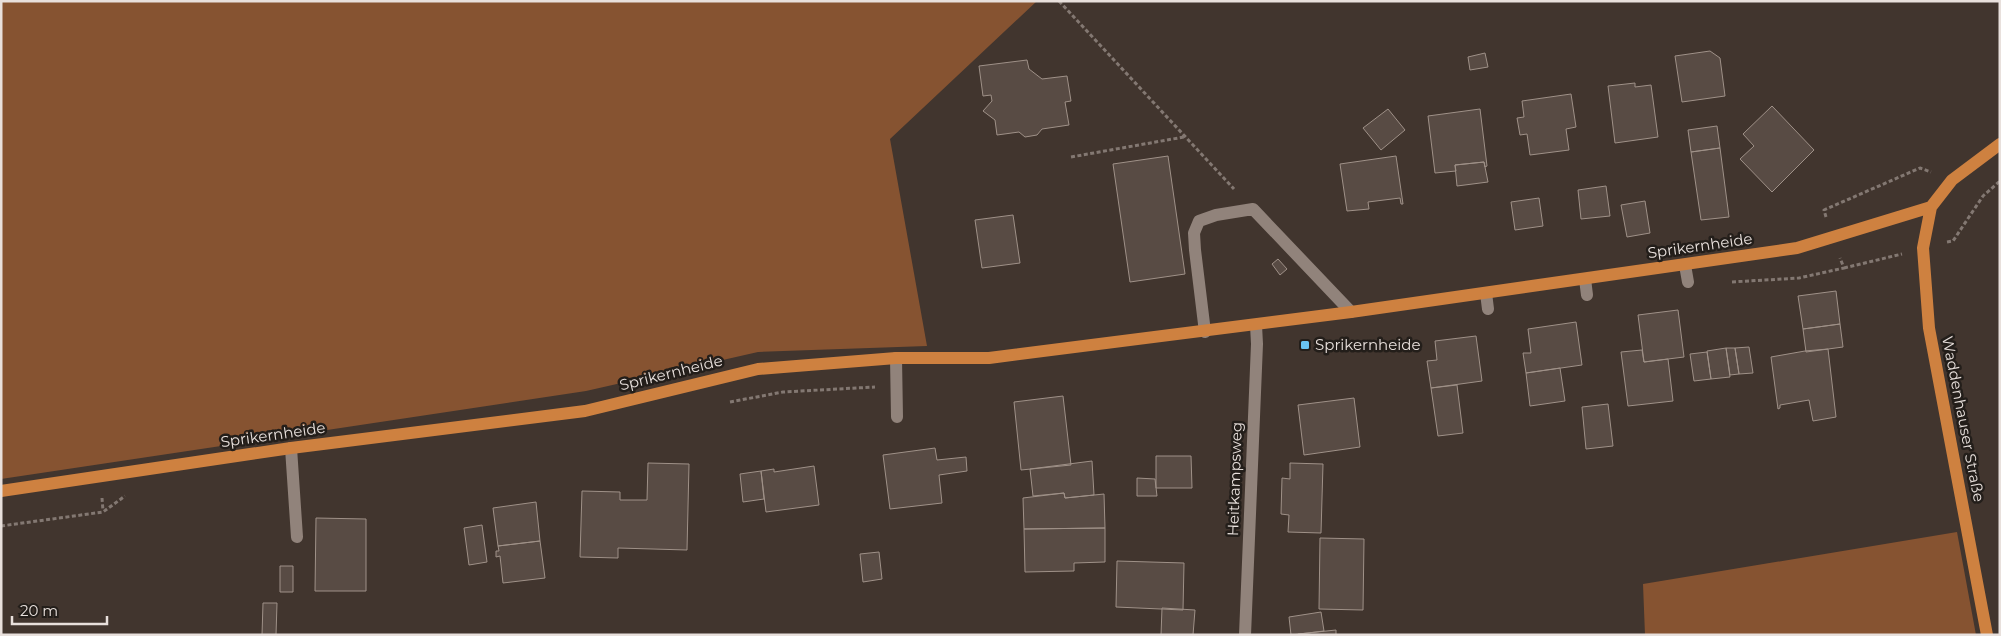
<svg xmlns="http://www.w3.org/2000/svg" width="2001" height="636" viewBox="0 0 2001 636" font-family="Montserrat,sans-serif">
	<style>
		.green { fill: #865331 }
		.building { fill: #584b44; stroke: #9f9188 }
		.lines { fill: none; stroke-linecap: round; stroke-linejoin: round }
		.path { stroke: #837872; stroke-width: 3; stroke-dasharray: 4 2.5; stroke-linecap: butt }
		.minor { stroke: #91837b; stroke-width: 12 }
		.major { stroke: #ce8140; stroke-width: 12 }
		.poi-dot { fill: #6ac3f1; stroke: #231e1a; stroke-width: 2 }
		.labels { text-anchor: middle; stroke-width: 5; stroke-linejoin: round; paint-order: stroke }
		.street-label { font-size: 15px; fill: #e8e0dc; stroke: #231e1a }
		.poi-label { font-size: 15px; fill: #e8e0dc; stroke: #231e1a; text-anchor: start }
	</style>
	<rect width="100%" height="100%" fill="#41352e"/>
	<path class="green" d="M 1,1 L 1037,1 L 890,139 L 927,346 L 758,352 L 586,391 L 1,479 Z
		M 1957,532 L 1976,635 L 1645,635 L 1643,584 Z"/>
	<path class="building" d="M 1710,51 L 1720,58 L 1725,96 L 1682,102 L 1675,56 Z
		M 1485,53 L 1488,67 L 1470,70 L 1468,57 Z
		M 1027,60 L 1029,69 L 1042,79 L 1067,76 L 1071,101 L 1065,102 L 1069,125 L 1042,129 L 1037,135 L 1025,137 L 1019,132 L 997,135 L 995,120 L 983,111 L 992,101 L 991,95 L 983,96 L 979,66 Z
		M 1635,83 L 1635,87 L 1651,85 L 1658,137 L 1615,143 L 1608,86 Z
		M 1571,94 L 1576,127 L 1566,129 L 1569,150 L 1530,155 L 1527,134 L 1520,135 L 1517,118 L 1524,117 L 1522,101 Z
		M 1772,106 L 1814,150 L 1772,192 L 1740,159 L 1754,146 L 1743,134 Z
		M 1388,109 L 1405,130 L 1381,150 L 1363,128 Z
		M 1480,109 L 1487,166 L 1485,167 L 1484,162 L 1455,165 L 1456,171 L 1435,173 L 1428,116 Z
		M 1717,126 L 1720,148 L 1691,152 L 1688,130 Z
		M 1720,148 L 1729,217 L 1701,220 L 1691,152 Z
		M 1168,156 L 1185,274 L 1130,282 L 1113,164 Z
		M 1396,156 L 1403,204 L 1401,204 L 1400,198 L 1368,202 L 1369,209 L 1347,211 L 1340,164 Z
		M 1484,162 L 1488,182 L 1457,186 L 1455,165 Z
		M 1606,186 L 1610,216 L 1581,219 L 1578,190 Z
		M 1539,198 L 1543,226 L 1515,230 L 1511,202 Z
		M 1645,201 L 1650,233 L 1627,237 L 1621,205 Z
		M 1013,215 L 1020,263 L 982,268 L 975,220 Z
		M 1278,259 L 1287,269 L 1280,275 L 1272,264 Z
		M 1836,291 L 1840,324 L 1803,329 L 1798,296 Z
		M 1678,310 L 1684,357 L 1644,362 L 1638,315 Z
		M 1576,322 L 1582,365 L 1526,373 L 1523,353 L 1531,353 L 1528,329 Z
		M 1840,324 L 1843,347 L 1806,352 L 1803,329 Z
		M 1476,336 L 1482,381 L 1431,388 L 1427,361 L 1437,360 L 1435,341 Z
		M 1749,347 L 1753,373 L 1739,374 L 1735,348 Z
		M 1726,348 L 1730,377 L 1711,379 L 1707,351 Z
		M 1726,348 L 1735,348 L 1739,374 L 1730,375 Z
		M 1828,349 L 1836,417 L 1813,421 L 1809,400 L 1780,405 L 1780,408 L 1778,409 L 1771,357 L 1805,351 Z
		M 1642,350 L 1644,362 L 1668,359 L 1673,401 L 1628,406 L 1621,352 Z
		M 1707,352 L 1711,379 L 1694,381 L 1690,354 Z
		M 1560,368 L 1565,401 L 1530,406 L 1526,373 Z
		M 1457,385 L 1463,433 L 1438,436 L 1431,388 Z
		M 1063,396 L 1071,465 L 1021,470 L 1014,402 Z
		M 1354,398 L 1360,447 L 1304,455 L 1298,405 Z
		M 1608,404 L 1613,446 L 1586,449 L 1582,407 Z
		M 935,448 L 937,460 L 966,457 L 967,471 L 939,475 L 942,503 L 890,509 L 883,455 Z
		M 1156,456 L 1191,456 L 1192,488 L 1156,488 Z
		M 1092,461 L 1094,495 L 1065,498 L 1064,493 L 1033,496 L 1030,469 Z
		M 648,463 L 689,464 L 687,550 L 618,548 L 618,558 L 580,557 L 582,491 L 620,492 L 620,500 L 647,500 Z
		M 1290,463 L 1323,464 L 1321,533 L 1288,532 L 1289,515 L 1281,514 L 1282,478 L 1290,479 Z
		M 814,466 L 819,505 L 766,512 L 761,471 L 774,469 L 774,472 Z
		M 761,471 L 764,499 L 743,502 L 740,474 Z
		M 1137,478 L 1155,479 L 1157,496 L 1137,496 Z
		M 1064,493 L 1065,498 L 1104,494 L 1105,528 L 1024,529 L 1023,498 Z
		M 536,502 L 540,541 L 498,546 L 493,508 Z
		M 316,518 L 366,519 L 366,591 L 315,591 Z
		M 482,525 L 487,562 L 469,565 L 464,528 Z
		M 1105,528 L 1105,562 L 1074,563 L 1074,571 L 1025,572 L 1024,529 Z
		M 1320,538 L 1364,539 L 1363,610 L 1319,609 Z
		M 540,541 L 545,578 L 503,583 L 500,556 L 496,557 L 496,551 L 499,551 L 498,546 Z
		M 879,552 L 882,579 L 863,582 L 860,554 Z
		M 1117,561 L 1184,563 L 1183,610 L 1116,607 Z
		M 280,566 L 293,566 L 293,592 L 280,592 Z
		M 263,603 L 277,603 L 276,635 L 262,635 Z
		M 1162,608 L 1195,610 L 1193,635 L 1161,635 Z
		M 1321,612 L 1324,631 L 1291,635 L 1289,617 Z
		M 1336,630 L 1336,635 L 1298,635 L 1298,634 Z"/>
	<g class="lines">
		<path class="path" d="M 1059,1 L 1234,189
			M 1071,157 L 1184,137
			M 1826,217 L 1824,210 L 1920,168 L 1931,172
			M 1947,242 L 1953,241 L 1983,196 L 2000,181
			M 1844,268 L 1902,254
			M 1732,282 L 1799,278 L 1844,268 L 1840,258
			M 730,402 L 783,392 L 875,387
			M 102,498 L 103,511
			M 1,526 L 103,512 L 125,496"/>
		<path class="minor" d="M 1685,265 L 1688,282
			M 1585,279 L 1587,295
			M 1486,293 L 1488,309
			M 1205,332 L 1195,250 L 1194,233 L 1199,221 L 1216,215 L 1253,209 L 1351,312
			M 896,358 L 897,417
			M 291,448 L 297,537
			M 1245,635 L 1257,344 L 1256,325"/>
		<path class="major" d="M 1,491 L 291,448 L 585,411 L 758,369 L 896,358 L 989,358 L 1351,312 L 1797,248 L 1931,207
			M 1987,635 L 1929,328 L 1923,248 L 1931,207 L 1952,180 L 2000,144"/>
	</g>
	<rect class="poi-dot" x="1300" y="340" width="10" height="10" rx="2.5"/>
	<g class="labels">
		<g class="street-label">
			<text transform="translate(1700 246) rotate(-8)" y="5">Sprikernheide</text>
			<text transform="translate(671 373) rotate(-14)" y="5">Sprikernheide</text>
			<text transform="translate(1963 419) rotate(79)" y="5">Waddenhauser Straße</text>
			<text transform="translate(273 435) rotate(-8)" y="5">Sprikernheide</text>
			<text transform="translate(1235 479) rotate(-88)" y="5">Heitkampsweg</text>
		</g>
		<g class="poi-label">
			<text x="1315" y="350">Sprikernheide</text>
		</g>
	</g>
	<rect width="2001" height="636" fill="none" stroke="#e8e0dc" stroke-width="5"/>
	<path d="M12 616v8h95v-8" fill="none" stroke="#e8e0dc" stroke-width="2.5"/>
	<text x="20" y="616" font-size="15" fill="#e8e0dc" stroke="#231e1a" stroke-width="4" paint-order="stroke">20 m</text>
</svg>
